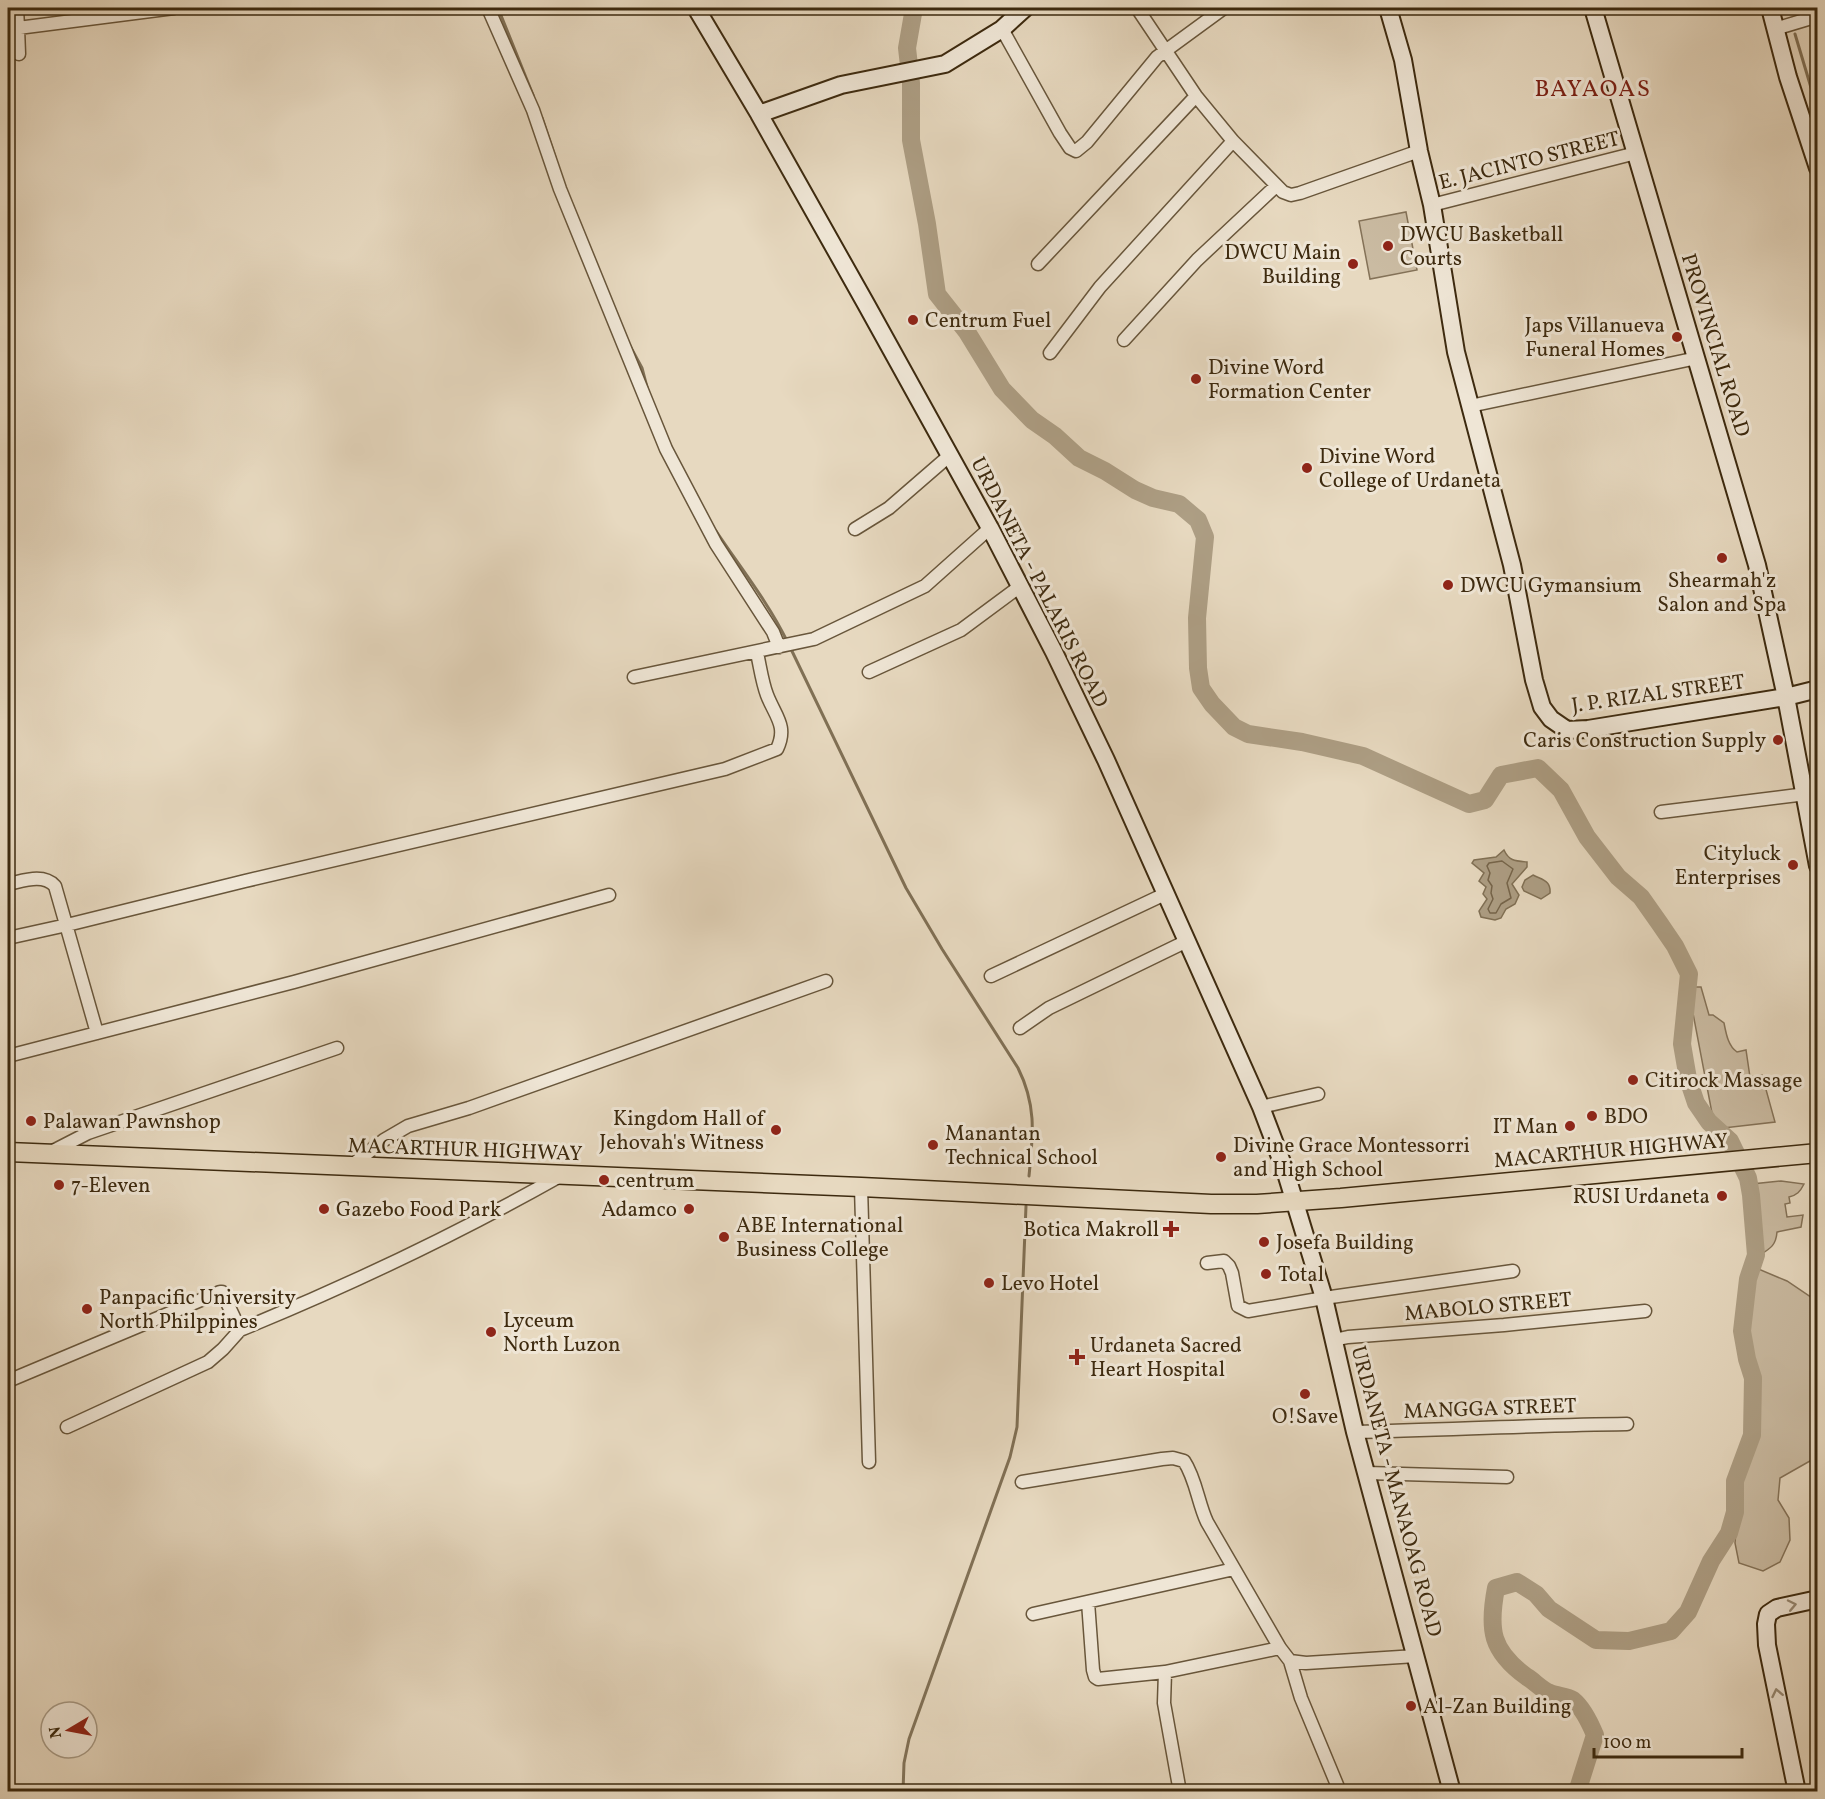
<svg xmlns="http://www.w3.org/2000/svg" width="1825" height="1799" viewBox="0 0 1825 1799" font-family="Vollkorn,serif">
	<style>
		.green { fill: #cabba2; stroke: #847258; stroke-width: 1.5 }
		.water { fill: #ad9e84; stroke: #807055; stroke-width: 1.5 }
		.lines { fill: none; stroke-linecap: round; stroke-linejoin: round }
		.shore { stroke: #75644a; stroke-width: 1.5 }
		.stream { stroke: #807055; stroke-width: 3 }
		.river { stroke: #ad9e84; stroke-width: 18 }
		.street-casing { stroke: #68563b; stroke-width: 15 }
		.secondary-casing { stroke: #3d2a0f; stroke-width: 20 }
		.primary-casing { stroke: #3d2a0f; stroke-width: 21 }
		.street { stroke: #efe6d6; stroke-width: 12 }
		.secondary { stroke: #efe6d6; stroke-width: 16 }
		.primary { stroke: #e7d9c0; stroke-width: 18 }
		.oneway { stroke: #968872 }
		.poi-dot { fill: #8f2418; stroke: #efe6d6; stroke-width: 2 }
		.labels { text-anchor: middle; stroke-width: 6; stroke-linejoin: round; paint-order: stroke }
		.street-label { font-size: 21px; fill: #3d2a0f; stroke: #efe6d6 }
		.poi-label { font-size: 21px; fill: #3d2a0f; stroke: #efe6d6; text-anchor: start }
		.quarter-label { font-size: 24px; letter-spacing: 1.5px; fill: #7a1f14; stroke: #efe6d6 }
	</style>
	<rect width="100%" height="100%" fill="#e7d9c0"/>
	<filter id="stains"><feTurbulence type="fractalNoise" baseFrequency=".00333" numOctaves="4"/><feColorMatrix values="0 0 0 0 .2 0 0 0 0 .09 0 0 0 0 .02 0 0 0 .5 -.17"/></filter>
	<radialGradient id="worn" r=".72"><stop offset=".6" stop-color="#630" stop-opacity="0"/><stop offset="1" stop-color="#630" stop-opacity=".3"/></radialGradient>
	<path class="green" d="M 1406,212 L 1417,270 L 1370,279 L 1359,221 Z
		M 1688,987 L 1701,987 L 1709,1015 L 1713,1015 L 1724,1023 C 1726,1033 1728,1046 1737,1052 L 1746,1050 L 1750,1077 L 1762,1075 L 1775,1122 L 1715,1129 Z
		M 1781,1181 L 1804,1184 C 1800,1192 1797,1195 1789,1197 L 1790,1203 L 1785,1204 L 1787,1217 L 1803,1215 L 1801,1227 L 1777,1232 C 1776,1245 1771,1248 1760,1255 L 1752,1184 Z
		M 1756,1268 L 1787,1281 L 1818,1302 L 1817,1457 L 1780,1478 L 1778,1500 L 1789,1518 L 1790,1540 L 1780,1562 L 1763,1571 L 1739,1563 L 1735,1543 L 1741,1474 L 1753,1445 L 1755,1380 C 1753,1366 1746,1353 1745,1339 C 1744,1315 1752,1291 1756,1268 Z"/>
	<path class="water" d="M 1504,850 C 1509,861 1515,861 1527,862 L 1527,867 L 1512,884 L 1519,895 L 1515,904 L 1506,909 L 1501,918 L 1495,920 L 1481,917 L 1479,911 L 1487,899 L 1483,894 L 1486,887 L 1479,881 L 1484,873 L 1472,863 L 1474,860 L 1496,857 Z
		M 1533,875 C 1542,880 1551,880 1550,893 L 1541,899 L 1524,891 L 1522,887 L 1525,880 Z"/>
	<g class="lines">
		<path class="shore" d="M 1502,861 L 1513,869 L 1507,883 L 1511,898 L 1501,904 L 1496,913 L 1490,913 L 1488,909 L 1493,899 L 1491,893 L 1492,886 L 1488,880 L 1490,873 L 1487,866 L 1489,863 Z"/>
		<path class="stream" d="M 498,8 L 533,95
			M 1795,34 L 1818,111
			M 542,118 L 555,157
			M 629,344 L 642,368 L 648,391
			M 716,531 C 740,567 768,602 787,641
			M 790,647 L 906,888 L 942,949 L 1018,1068 C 1037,1106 1033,1135 1029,1176
			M 903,1792 L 904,1763 L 909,1739 L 1010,1457 L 1017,1427 L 1026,1206"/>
		<path class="river" d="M 914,8 L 907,48 L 911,83 L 911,140 L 927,224 L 937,294 L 967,332 L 1002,389 L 1032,420 L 1055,436 L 1079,458 L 1105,471 L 1135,490 L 1153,498 L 1179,504 L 1198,520 L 1205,537 L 1197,618 L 1198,668 L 1201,688 L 1212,704 L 1234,727 L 1248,734 L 1302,742 L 1363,756 L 1469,804 L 1485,800 L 1501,775 L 1538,768 L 1561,790 L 1587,837 L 1618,877 L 1641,897 L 1660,924 L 1675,946 L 1689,974 L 1682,1044 L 1688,1079 L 1696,1103 L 1709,1122 L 1730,1141 L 1748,1178 L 1751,1195 L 1756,1255 L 1748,1279 L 1742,1331 L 1747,1359 L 1753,1378 L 1752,1435 L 1735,1481 L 1735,1512 L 1729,1533 L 1711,1561 L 1688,1612 L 1671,1631 L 1629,1641 L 1596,1640 L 1549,1609 L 1536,1594 L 1517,1582 L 1496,1588 C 1488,1630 1491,1651 1527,1677 C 1535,1682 1542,1690 1550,1693 C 1557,1696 1567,1696 1573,1700 C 1583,1708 1590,1723 1595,1735 L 1577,1792"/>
		<defs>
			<path id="street" d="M 17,8 L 18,28 L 174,8
				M 488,8 L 533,110 L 560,189 L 666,449 L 716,544 L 773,632 L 779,647
				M 1137,8 L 1196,96 L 1233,141 L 1283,192 L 1291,195 L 1300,193 L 1419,151
				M 18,28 L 19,54
				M 1002,29 L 1060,133 L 1070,148 L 1076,151 L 1087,142 L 1157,57 L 1224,8
				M 1775,29 L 1818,16
				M 1432,205 L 1636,153
				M 1038,264 L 1196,96
				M 1124,340 L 1197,260 L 1276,186
				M 1050,353 L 1100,287 L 1233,141
				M 1470,406 L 1697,358
				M 855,529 L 889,508 L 949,456
				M 869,672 L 961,630 L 1019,587
				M 634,677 L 814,639 L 925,586 L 990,528
				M 1661,812 L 1806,794
				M 8,884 C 23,881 43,873 55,886 L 97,1033
				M 8,938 L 67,925 L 245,881 L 725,769 L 777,749 C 788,726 775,716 767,695 C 762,682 760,666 757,653
				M 991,976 L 1165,894
				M 1020,1028 L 1049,1008 L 1187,941
				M 8,1056 L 294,982 L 609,895
				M 1261,1107 L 1318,1094
				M 51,1152 L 88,1133 L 337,1048
				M 351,1166 L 384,1140 L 408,1126 L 469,1108 L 826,981
				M 861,1187 L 869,1462
				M 1207,1263 L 1224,1261 L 1229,1266 L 1232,1273 L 1238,1306 L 1248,1311 L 1324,1298 L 1513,1271
				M 1334,1340 L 1348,1337 L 1504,1325 L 1645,1311
				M 8,1381 L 220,1292 L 222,1292 L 240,1330 C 350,1285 457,1234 560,1176
				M 67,1427 L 208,1362 L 223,1349 L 240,1330
				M 1355,1432 C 1446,1430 1536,1425 1627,1424
				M 1367,1473 L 1507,1477
				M 1022,1482 L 1162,1459 L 1173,1458 L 1184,1461 C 1196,1479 1198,1503 1207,1522 L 1280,1648 L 1290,1661 L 1301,1698 L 1340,1792
				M 1088,1602 L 1093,1670 L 1095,1677 L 1098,1679 L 1165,1672 L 1280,1648
				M 1033,1614 L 1234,1569
				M 1290,1661 L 1306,1663 L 1416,1656
				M 1165,1672 L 1164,1703 L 1180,1792
				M 8,1788 L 12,1792"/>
			<path id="secondary" d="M 696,8 L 759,114 L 866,304 L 990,528 L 1054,652 L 1106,760 L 1261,1107 L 1285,1170 L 1324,1298 L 1355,1432 L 1452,1792
				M 1388,8 L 1403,60 L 1419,151 L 1432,205 L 1456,352 L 1512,565 L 1534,680 L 1542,707 L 1551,719 L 1567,730 L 1588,729 L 1786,697 L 1818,689
				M 1593,8 L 1757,565 L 1786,697 L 1818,866
				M 1770,8 L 1788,77 L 1818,168
				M 759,114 L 841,85 L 945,64 L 1002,29 L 1025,8
				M 1797,1792 L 1767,1645 L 1766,1624 L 1768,1614 L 1777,1608 L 1818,1599"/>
			<path id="primary" d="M 8,1152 L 861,1187 L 1211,1204 L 1257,1204 L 1341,1198 L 1818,1153"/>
		</defs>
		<use href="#street" class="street-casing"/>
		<use href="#secondary" class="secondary-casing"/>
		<use href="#primary" class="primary-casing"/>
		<use href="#street" class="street"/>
		<use href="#secondary" class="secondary"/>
		<use href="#primary" class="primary"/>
	</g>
	<defs><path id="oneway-chevron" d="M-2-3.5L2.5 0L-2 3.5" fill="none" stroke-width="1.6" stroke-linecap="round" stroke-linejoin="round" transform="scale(1.5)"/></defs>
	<g class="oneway">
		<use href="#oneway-chevron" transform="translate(1792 1605) rotate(-12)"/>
		<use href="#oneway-chevron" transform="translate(1777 1693) rotate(-102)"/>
	</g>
	<g class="poi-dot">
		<circle cx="1388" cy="246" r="6"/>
		<circle cx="1353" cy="264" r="6"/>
		<circle cx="913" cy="320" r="6"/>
		<circle cx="1677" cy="337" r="6"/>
		<circle cx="1196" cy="379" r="6"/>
		<circle cx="1307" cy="468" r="6"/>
		<circle cx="1722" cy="558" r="6"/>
		<circle cx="1448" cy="585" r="6"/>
		<circle cx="1778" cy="740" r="6"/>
		<circle cx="1793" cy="865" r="6"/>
		<circle cx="1633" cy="1080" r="6"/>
		<circle cx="1592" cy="1116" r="6"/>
		<circle cx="31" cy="1121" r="6"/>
		<circle cx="1570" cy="1126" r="6"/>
		<circle cx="776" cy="1130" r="6"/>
		<circle cx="933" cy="1145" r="6"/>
		<circle cx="1221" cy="1157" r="6"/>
		<circle cx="604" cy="1180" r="6"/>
		<circle cx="59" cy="1185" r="6"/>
		<circle cx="1722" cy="1196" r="6"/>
		<circle cx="324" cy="1209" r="6"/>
		<circle cx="689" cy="1209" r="6"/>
		<path d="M1168 1220h6v6h6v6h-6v6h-6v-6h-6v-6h6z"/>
		<circle cx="724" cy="1237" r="6"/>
		<circle cx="1264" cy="1242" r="6"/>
		<circle cx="1266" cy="1274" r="6"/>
		<circle cx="989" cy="1283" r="6"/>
		<circle cx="87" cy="1309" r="6"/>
		<circle cx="491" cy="1332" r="6"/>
		<path d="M1074 1348h6v6h6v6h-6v6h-6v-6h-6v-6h6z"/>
		<circle cx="1305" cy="1394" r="6"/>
		<circle cx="1411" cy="1706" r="6"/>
	</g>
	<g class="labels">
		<g class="street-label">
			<text transform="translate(1529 160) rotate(-14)" y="7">E. JACINTO STREET</text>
			<text transform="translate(1716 345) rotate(73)" y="7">PROVINCIAL ROAD</text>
			<text transform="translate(1040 582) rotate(63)" y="7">URDANETA - PALARIS ROAD</text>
			<text transform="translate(1658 693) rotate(-8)" y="7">J. P. RIZAL STREET</text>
			<text transform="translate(465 1149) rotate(2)" y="7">MACARTHUR HIGHWAY</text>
			<text transform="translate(1611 1150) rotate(-5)" y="7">MACARTHUR HIGHWAY</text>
			<text transform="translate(1488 1306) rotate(-5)" y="7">MABOLO STREET</text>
			<text transform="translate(1490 1408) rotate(-2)" y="7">MANGGA STREET</text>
			<text transform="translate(1397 1491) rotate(75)" y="7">URDANETA - MANAOAG ROAD</text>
		</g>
		<g class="poi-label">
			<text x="1400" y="241">DWCU Basketball<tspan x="1400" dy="24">Courts</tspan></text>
			<text x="1341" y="259" text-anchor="end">DWCU Main<tspan x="1341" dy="24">Building</tspan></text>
			<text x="925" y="327">Centrum Fuel</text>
			<text x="1665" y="332" text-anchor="end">Japs Villanueva<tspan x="1665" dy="24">Funeral Homes</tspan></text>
			<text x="1208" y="374">Divine Word<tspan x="1208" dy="24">Formation Center</tspan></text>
			<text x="1319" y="463">Divine Word<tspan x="1319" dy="24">College of Urdaneta</tspan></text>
			<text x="1722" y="587" text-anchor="middle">Shearmah'z<tspan x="1722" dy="24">Salon and Spa</tspan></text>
			<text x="1460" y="592">DWCU Gymansium</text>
			<text x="1766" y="747" text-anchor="end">Caris Construction Supply</text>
			<text x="1781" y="860" text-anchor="end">Cityluck<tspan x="1781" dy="24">Enterprises</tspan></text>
			<text x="1645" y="1087">Citirock Massage</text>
			<text x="1604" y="1123">BDO</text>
			<text x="764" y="1125" text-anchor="end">Kingdom Hall of<tspan x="764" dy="24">Jehovah's Witness</tspan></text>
			<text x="43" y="1128">Palawan Pawnshop</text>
			<text x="1558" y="1133" text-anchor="end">IT Man</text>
			<text x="945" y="1140">Manantan<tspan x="945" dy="24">Technical School</tspan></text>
			<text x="1233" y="1152">Divine Grace Montessorri<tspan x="1233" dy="24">and High School</tspan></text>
			<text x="616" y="1187">centrum</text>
			<text x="71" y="1192">7-Eleven</text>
			<text x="1710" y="1203" text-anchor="end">RUSI Urdaneta</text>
			<text x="336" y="1216">Gazebo Food Park</text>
			<text x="677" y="1216" text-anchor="end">Adamco</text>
			<text x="736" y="1232">ABE International<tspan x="736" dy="24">Business College</tspan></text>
			<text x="1159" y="1236" text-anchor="end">Botica Makroll</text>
			<text x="1276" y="1249">Josefa Building</text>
			<text x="1278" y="1281">Total</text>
			<text x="1001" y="1290">Levo Hotel</text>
			<text x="99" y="1304">Panpacific University<tspan x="99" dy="24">North Philppines</tspan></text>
			<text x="503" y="1327">Lyceum<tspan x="503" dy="24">North Luzon</tspan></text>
			<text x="1090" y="1352">Urdaneta Sacred<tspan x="1090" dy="24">Heart Hospital</tspan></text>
			<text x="1305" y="1423" text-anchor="middle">O!Save</text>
			<text x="1423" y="1713">Al-Zan Building</text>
		</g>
		<g class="quarter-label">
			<text x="1593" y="96">BAYAOAS</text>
		</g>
	</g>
	<rect width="1825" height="1799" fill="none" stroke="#e7d9c0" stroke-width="30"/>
	<rect x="9" y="9" width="1807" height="1781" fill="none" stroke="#3d2a0f" stroke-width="3"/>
	<rect x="15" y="15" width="1795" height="1769" fill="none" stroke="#3d2a0f" stroke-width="1.5"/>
	<g transform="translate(69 1730) rotate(260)"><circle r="28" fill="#efe6d6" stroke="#a89b86" stroke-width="1.5"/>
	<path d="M0-4.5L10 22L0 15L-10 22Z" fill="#8f2418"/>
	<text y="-9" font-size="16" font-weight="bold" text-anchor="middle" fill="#3d2a0f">N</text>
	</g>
	<path d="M1594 1748v9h148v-9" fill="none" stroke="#3d2a0f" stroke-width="3"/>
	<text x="1603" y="1748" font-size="18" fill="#3d2a0f" stroke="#efe6d6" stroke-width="4.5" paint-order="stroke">100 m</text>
	<rect width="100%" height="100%" filter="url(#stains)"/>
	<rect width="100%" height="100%" fill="url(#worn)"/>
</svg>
